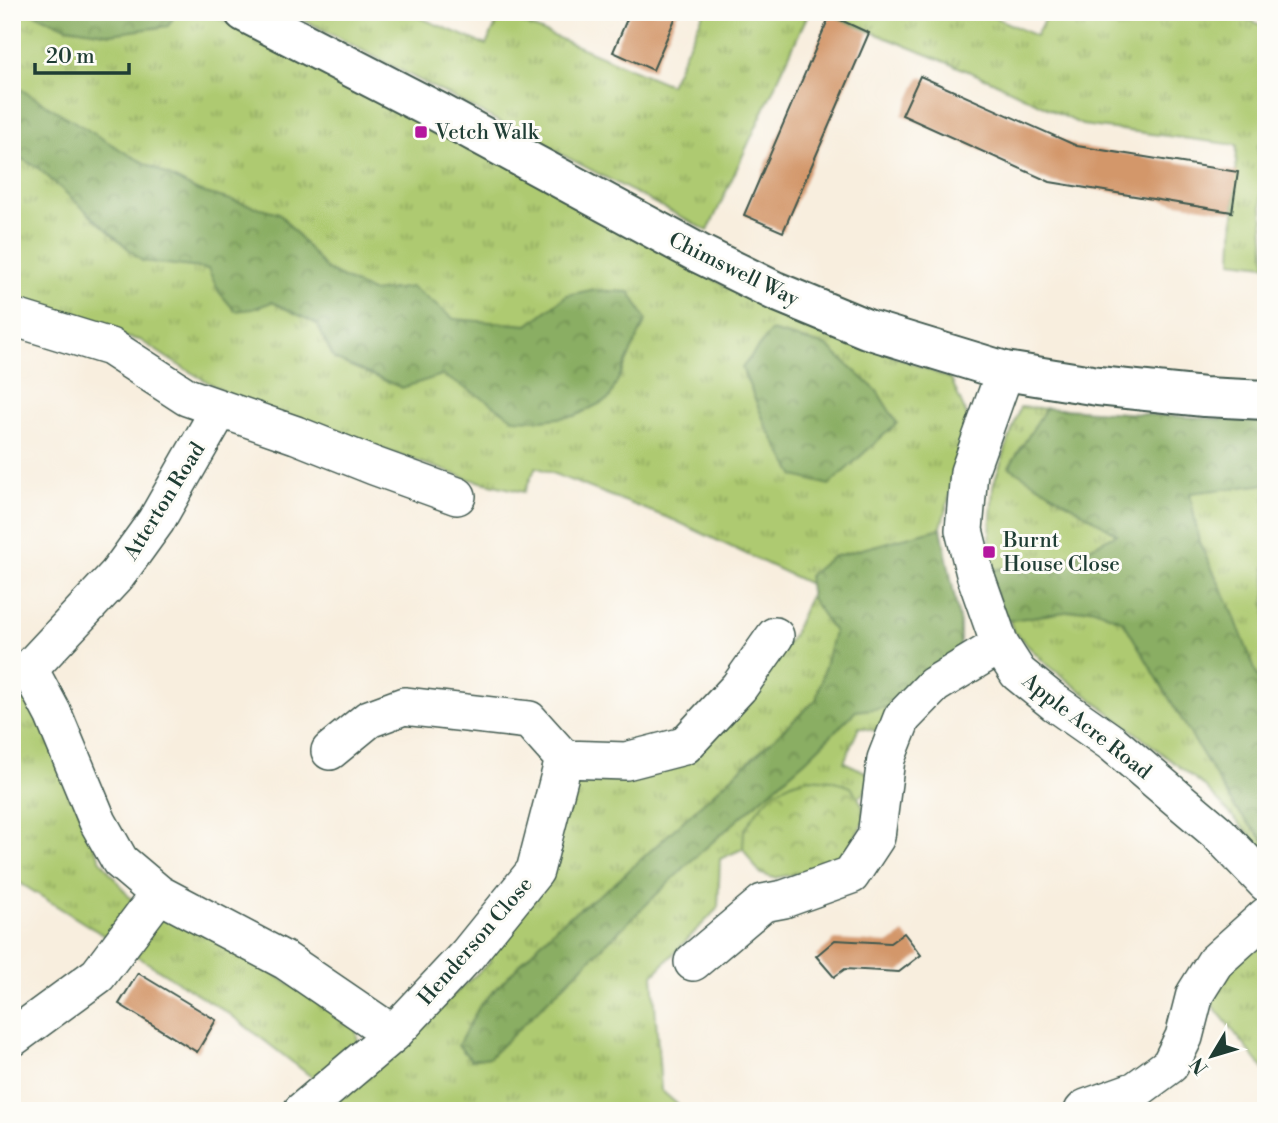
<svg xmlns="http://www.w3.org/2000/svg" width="1278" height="1123" viewBox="0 0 1278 1123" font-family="'Libre Bodoni',serif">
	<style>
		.grass { fill: url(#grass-tufts); stroke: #668452; stroke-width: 2 }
		.forest { fill: url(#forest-crowns); stroke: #54764c; stroke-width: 2 }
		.park { fill: url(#park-crowns); stroke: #668452; stroke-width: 2 }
		.building { fill: #d3976b }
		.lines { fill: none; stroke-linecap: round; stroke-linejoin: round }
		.minor-casing { stroke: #40584e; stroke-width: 40 }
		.tertiary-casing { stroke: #40584e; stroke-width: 42 }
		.minor { stroke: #fff; stroke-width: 37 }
		.tertiary { stroke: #fff; stroke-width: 38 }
		.poi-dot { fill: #b5179e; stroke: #fdfcf7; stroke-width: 2.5 }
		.labels { text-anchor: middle; stroke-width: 6; stroke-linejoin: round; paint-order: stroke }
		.poi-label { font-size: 21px; fill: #1f3d34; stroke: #fdfcf7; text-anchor: start }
		.street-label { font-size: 21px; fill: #1f3d34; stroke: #fdfcf7 }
	</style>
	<defs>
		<pattern id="grass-tufts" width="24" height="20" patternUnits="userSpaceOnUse" patternTransform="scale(1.75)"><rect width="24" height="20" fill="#aeca71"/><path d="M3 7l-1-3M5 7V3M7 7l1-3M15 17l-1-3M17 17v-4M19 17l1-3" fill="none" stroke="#8da55e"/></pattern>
		<pattern id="forest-crowns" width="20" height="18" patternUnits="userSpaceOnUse" patternTransform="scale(1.75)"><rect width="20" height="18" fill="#8aae63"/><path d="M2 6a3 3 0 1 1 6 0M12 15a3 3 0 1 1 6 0" fill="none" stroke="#708f52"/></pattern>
		<pattern id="park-crowns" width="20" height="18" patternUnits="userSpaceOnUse" patternTransform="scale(1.75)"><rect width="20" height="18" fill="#aeca71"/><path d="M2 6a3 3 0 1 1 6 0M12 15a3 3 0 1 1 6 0" fill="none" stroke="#8da55e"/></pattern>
	</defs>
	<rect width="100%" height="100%" fill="#fdfcf7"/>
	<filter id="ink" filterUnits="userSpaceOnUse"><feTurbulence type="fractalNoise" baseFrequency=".0143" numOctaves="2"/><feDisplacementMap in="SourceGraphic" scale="14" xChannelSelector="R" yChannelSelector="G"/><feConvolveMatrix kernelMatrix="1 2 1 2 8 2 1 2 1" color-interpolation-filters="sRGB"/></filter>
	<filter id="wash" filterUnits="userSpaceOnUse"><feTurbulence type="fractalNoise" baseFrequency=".00686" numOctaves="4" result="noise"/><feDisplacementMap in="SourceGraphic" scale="28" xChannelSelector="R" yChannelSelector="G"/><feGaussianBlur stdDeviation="1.57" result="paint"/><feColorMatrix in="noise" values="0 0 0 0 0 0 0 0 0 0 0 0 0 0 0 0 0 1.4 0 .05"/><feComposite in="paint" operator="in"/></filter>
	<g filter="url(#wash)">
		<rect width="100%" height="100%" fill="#f8eede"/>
		<path class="grass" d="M 12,12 L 207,12 L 462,139 L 731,289 L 951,379 L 970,423 L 939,534 L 954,646 L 879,732 L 859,727 L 844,762 L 872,775 L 864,794 L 720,859 L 718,908 L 653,975 L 661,1090 L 685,1111 L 302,1111 L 402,1042 L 491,961 L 482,953 L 573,785 L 698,751 L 792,637 L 814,586 L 676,521 L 536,467 L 524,492 L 469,479 L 237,399 L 175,363 L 140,340 L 103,333 L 17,309 L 12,301 Z
			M 289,12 L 406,12 L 486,45 L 501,14 L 670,85 L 704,12 L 809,12 L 708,231 Z
			M 823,12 L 983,12 L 1036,36 L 1048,12 L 1230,12 L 1266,27 L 1266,143 L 1258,145 L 1266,265 L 1232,261 L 1237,145 L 1082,125 L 990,80 Z
			M 1020,407 L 1266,422 L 1266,852 L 1203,785 L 1045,663 L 1013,631 L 989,552 L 993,486 Z
			M 20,693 L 35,706 L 100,859 L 130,898 L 161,915 L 211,932 L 356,1028 L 358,1045 L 322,1085 L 231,1015 L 12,878 L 12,694 Z
			M 1266,937 L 1266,1072 L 1210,1002 L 1219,978 Z"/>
		<path class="forest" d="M 30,12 L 177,12 L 168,26 L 111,34 L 67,27 Z
			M 12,84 L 131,156 L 198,191 L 279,213 L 327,270 L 372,292 L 412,287 L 454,319 L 528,325 L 567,295 L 591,290 L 630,292 L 646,320 L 609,399 L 575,416 L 541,420 L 514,419 L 486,400 L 442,375 L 402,388 L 334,359 L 317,324 L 272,302 L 253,309 L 235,311 L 219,292 L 208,269 L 142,261 L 37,167 L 12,154 Z
			M 771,331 L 827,346 L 877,391 L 897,423 L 829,485 L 795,476 L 767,428 L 742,368 Z
			M 1046,408 L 1266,422 L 1266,484 L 1190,493 L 1199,542 L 1231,608 L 1266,698 L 1266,843 L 1234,807 L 1123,621 L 1092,608 L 1006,621 L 988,571 L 1078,554 L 1117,534 L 1009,467 Z
			M 941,528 L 960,624 L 960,649 L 890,707 L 856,711 L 806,760 L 693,859 L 490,1057 L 471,1060 L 458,1045 L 480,1005 L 559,924 L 614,884 L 816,700 L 834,632 L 811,598 L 808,576 L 832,557 Z"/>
		<path class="park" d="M 808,778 L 832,780 L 851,787 L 862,804 L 865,819 L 845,855 L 829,868 L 774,878 L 761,874 L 752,863 L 743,848 L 744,831 L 759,808 L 775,791 L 794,782 Z"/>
		<g id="blocks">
			<path class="building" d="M 630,12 L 678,12 L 653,70 L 613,52 Z
				M 830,15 L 869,33 L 783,232 L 744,215 Z
				M 920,76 L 1077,146 L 1238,172 L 1232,212 L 1050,182 L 902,115 Z
				M 904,933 L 921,955 L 899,972 L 845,969 L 834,977 L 816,956 L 835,940 L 890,943 Z
				M 138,973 L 216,1020 L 197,1052 L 119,1004 Z"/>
		</g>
	</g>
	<g filter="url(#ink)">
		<use href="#blocks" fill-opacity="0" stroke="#40584e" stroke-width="2"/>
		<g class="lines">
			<defs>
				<path id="minor" d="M 12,321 L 19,319 L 110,347 L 187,397 L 296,435 L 374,466 L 457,496
					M 1005,371 L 969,472 L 964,530 L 975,574 L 1000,645 L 1018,673 L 1055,703 L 1112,743 L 1218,833 L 1266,883
					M 29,669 L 53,714 L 98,822 L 120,861 L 159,894 L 286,961 L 393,1034 L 467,955 L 535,871 L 564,759
					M 12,674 L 29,669 L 117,575 L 156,521 L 220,409
					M 330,751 L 369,719 L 404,706 L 529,720 L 564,759 L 626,761 L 684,746 L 739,687 L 775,636
					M 693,962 L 763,903 L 784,899 L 851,875 L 876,837 L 886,759 L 902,718 L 934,685 L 1000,645
					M 12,1038 L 98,975 L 159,894
					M 302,1111 L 393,1034
					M 1083,1111 L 1086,1108 L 1136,1090 L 1170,1065 L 1184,1037 L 1195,994 L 1215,962 L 1266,916"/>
				<path id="tertiary" d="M 244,12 L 438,112 L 700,254 L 775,291 L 867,329 L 1005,371 L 1098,386 L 1204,397 L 1266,400"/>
			</defs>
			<use href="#minor" class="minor-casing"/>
			<use href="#tertiary" class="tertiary-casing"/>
			<use href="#minor" class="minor"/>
			<use href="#tertiary" class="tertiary"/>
		</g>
	</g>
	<g class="poi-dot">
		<rect x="414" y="125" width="14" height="14" rx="3.5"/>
		<rect x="982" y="545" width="14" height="14" rx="3.5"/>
	</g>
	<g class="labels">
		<g class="poi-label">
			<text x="435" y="139">Vetch Walk</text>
			<text x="1003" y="547">Burnt<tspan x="1003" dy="24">House Close</tspan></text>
		</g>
		<g class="street-label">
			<text transform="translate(734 269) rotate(26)" y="7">Chimswell Way</text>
			<text transform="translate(164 501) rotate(-58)" y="7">Atterton Road</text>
			<text transform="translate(1087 726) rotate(38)" y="7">Apple Acre Road</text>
			<text transform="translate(475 941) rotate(-49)" y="7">Henderson Close</text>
		</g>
	</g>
	<rect width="1278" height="1123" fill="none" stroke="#fdfcf7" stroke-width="42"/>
	<g transform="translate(1212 1056) rotate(232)" stroke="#fdfcf7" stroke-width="5" paint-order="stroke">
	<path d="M0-5L12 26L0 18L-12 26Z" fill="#1f3d34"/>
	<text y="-10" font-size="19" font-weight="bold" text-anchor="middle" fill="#1f3d34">N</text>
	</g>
	<path d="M35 63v10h94v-10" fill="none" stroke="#1f3d34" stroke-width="3.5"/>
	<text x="46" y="63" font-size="21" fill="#1f3d34" stroke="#fdfcf7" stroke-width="5" paint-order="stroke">20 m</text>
</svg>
